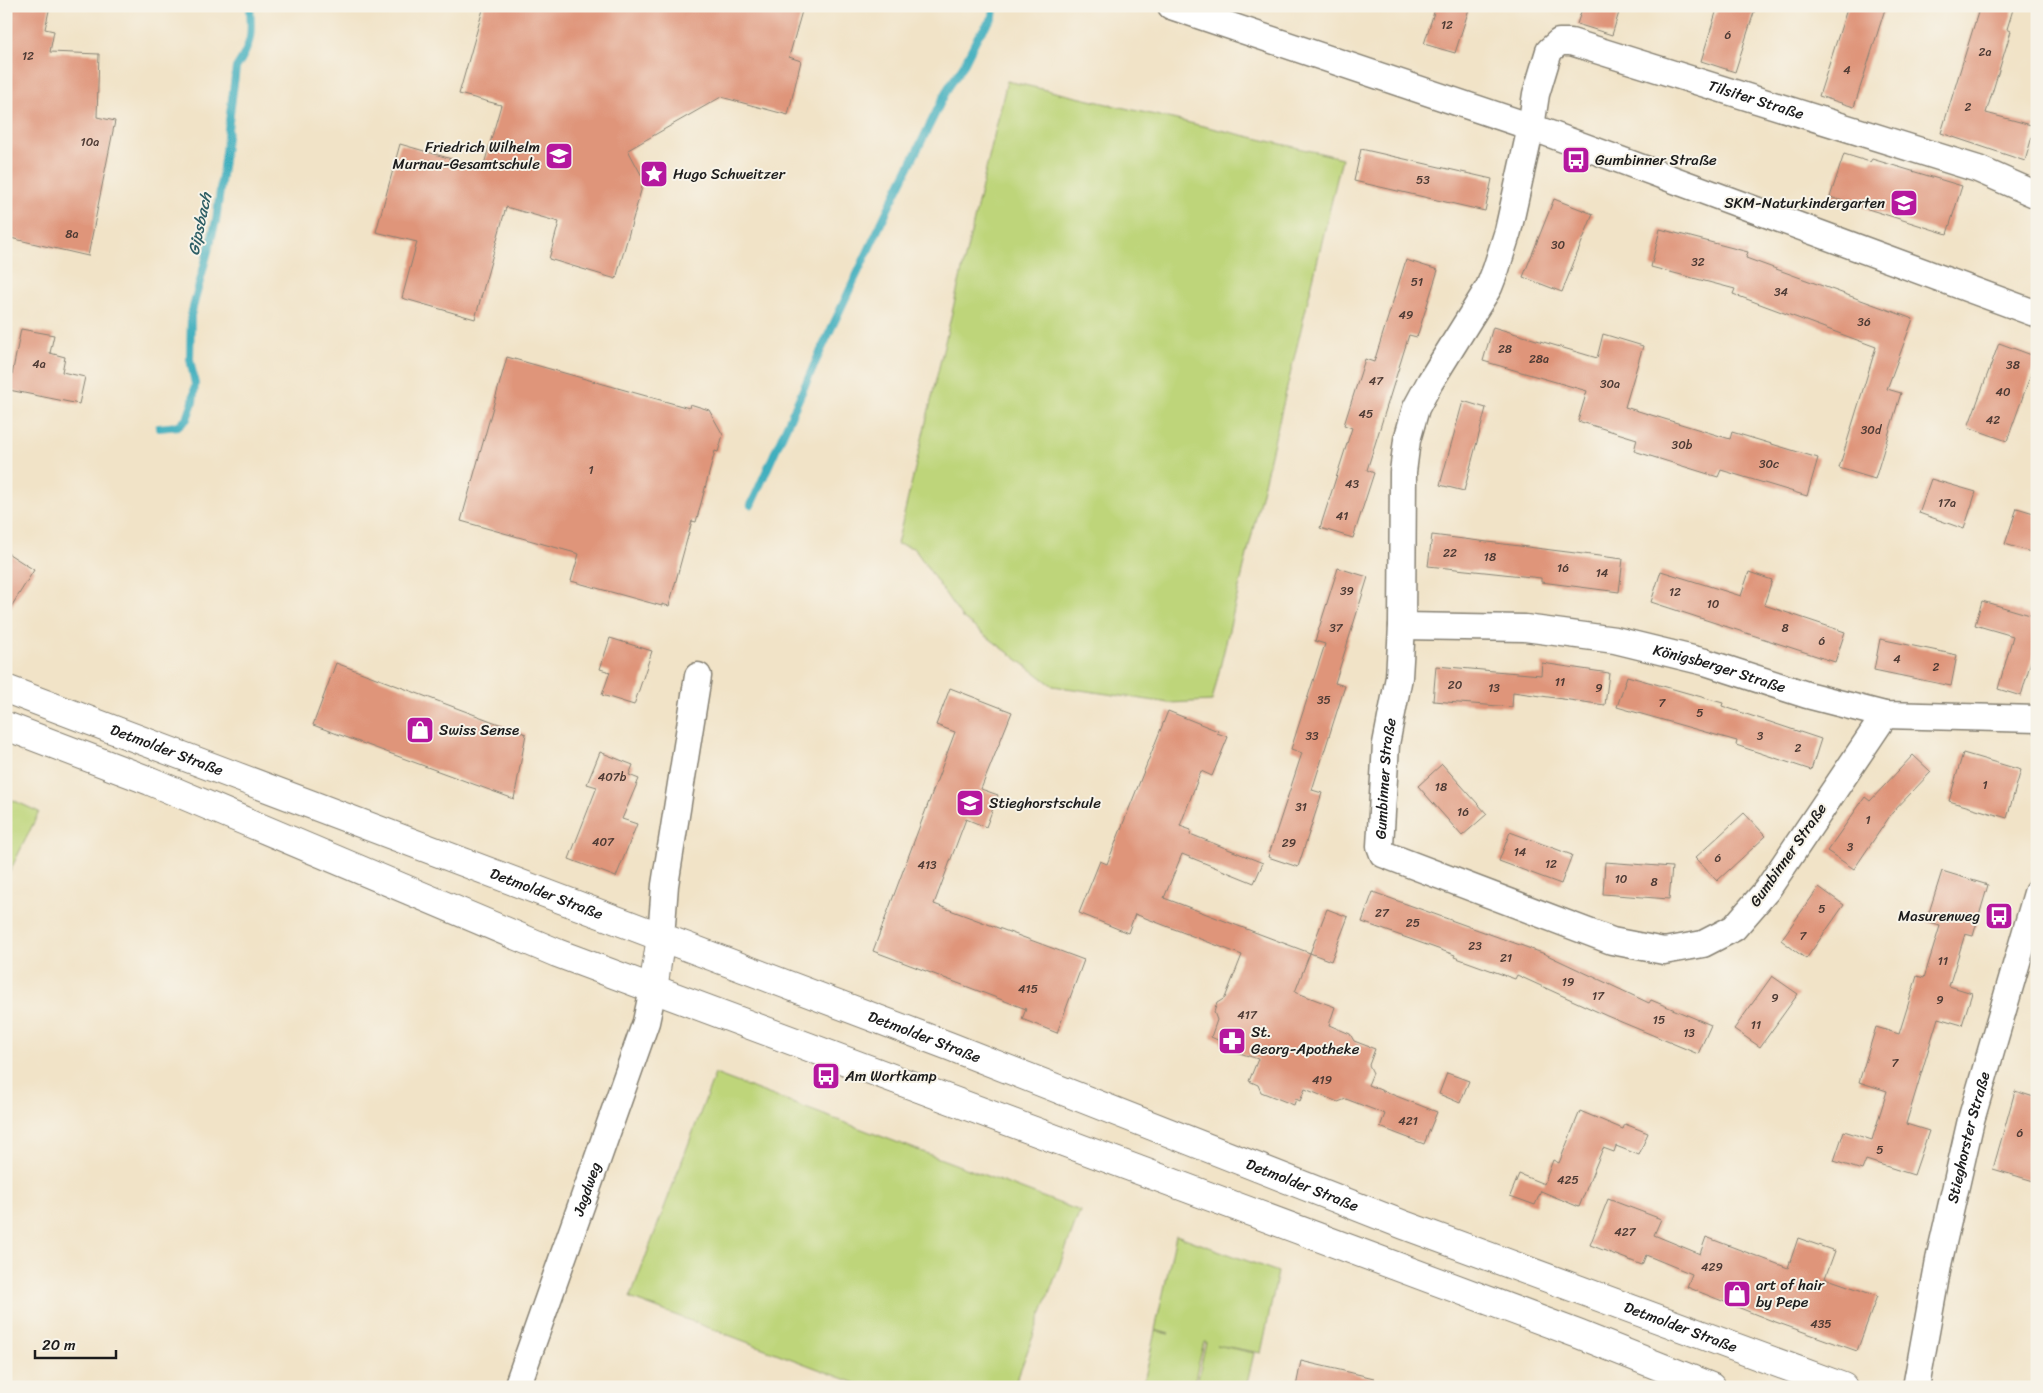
<svg xmlns="http://www.w3.org/2000/svg" width="2043" height="1393" viewBox="0 0 2043 1393" font-family="Sriracha,sans-serif">
	<style>
		.green { fill: #bed57a; stroke: #6d784b }
		.lines { fill: none; stroke-linecap: round; stroke-linejoin: round }
		.stream { stroke: #41afbe; stroke-width: 8 }
		.building { fill: #df957a }
		.minor-casing { stroke: #868072; stroke-width: 29 }
		.primary-casing { stroke: #868072; stroke-width: 30 }
		.minor { stroke: #fff; stroke-width: 26 }
		.primary { stroke: #fff; stroke-width: 28 }
		.labels { text-anchor: middle; stroke-width: 4; stroke-linejoin: round; paint-order: stroke }
		.number-label { font-size: 12px; fill: #4d3a34 }
		.street-label { font-size: 15px; fill: #1c1c1c; stroke: #f7f3e8 }
		.poi-label { font-size: 15px; fill: #1c1c1c; stroke: #f7f3e8; text-anchor: start }
		.water-label { font-size: 16px; font-style: italic; fill: #2d5e65; stroke: #f7f3e8 }
	</style>
	<rect width="100%" height="100%" fill="#f7f3e8"/>
	<filter id="ink" filterUnits="userSpaceOnUse"><feTurbulence type="fractalNoise" baseFrequency=".02" numOctaves="2"/><feDisplacementMap in="SourceGraphic" scale="10" xChannelSelector="R" yChannelSelector="G"/><feConvolveMatrix kernelMatrix="1 2 1 2 8 2 1 2 1" color-interpolation-filters="sRGB"/></filter>
	<filter id="wash" filterUnits="userSpaceOnUse"><feTurbulence type="fractalNoise" baseFrequency=".0096" numOctaves="4" result="noise"/><feDisplacementMap in="SourceGraphic" scale="20" xChannelSelector="R" yChannelSelector="G"/><feGaussianBlur stdDeviation="1.12" result="paint"/><feColorMatrix in="noise" values="0 0 0 0 0 0 0 0 0 0 0 0 0 0 0 0 0 1.4 0 .05"/><feComposite in="paint" operator="in"/></filter>
	<g filter="url(#wash)">
		<rect width="100%" height="100%" fill="#f1e3c7"/>
		<path class="green" d="M 1007,81 L 1342,158 L 1212,701 L 1169,703 L 1053,686 L 962,618 L 914,548 L 897,544 Z
			M 6,797 L 39,812 L 6,879 Z
			M 715,1074 L 1080,1211 L 1014,1387 L 866,1387 L 630,1298 Z
			M 1176,1235 L 1278,1272 L 1261,1353 L 1217,1345 L 1254,1353 L 1246,1387 L 1196,1387 L 1206,1342 L 1204,1342 L 1193,1387 L 1143,1387 L 1155,1331 L 1169,1334 L 1155,1330 Z"/>
		<g class="lines">
			<path class="stream" d="M 159,428 L 178,426 L 187,419 L 193,402 L 195,384 L 190,359 L 191,315 L 216,221 L 236,68 C 252,44 252,35 250,6
				M 751,505 L 815,363 L 885,215 L 948,88 L 963,66 L 978,36 L 993,17 L 994,6"/>
		</g>
		<g id="blocks">
			<path class="building" d="M 6,6 L 50,6 L 45,29 L 54,31 L 50,52 L 99,54 L 97,117 L 115,121 L 88,256 L 6,237 Z
				M 484,6 L 798,6 L 797,10 L 802,11 L 789,57 L 801,61 L 788,115 L 721,97 L 628,150 L 644,180 L 616,279 L 549,259 L 559,222 L 506,207 L 475,319 L 402,298 L 417,242 L 376,232 L 400,144 L 483,168 L 501,105 L 459,94 Z
				M 1436,6 L 1470,6 L 1455,53 L 1424,44 Z
				M 1583,6 L 1621,6 L 1612,35 L 1577,24 Z
				M 1718,6 L 1756,6 L 1735,72 L 1701,61 Z
				M 1848,6 L 1886,6 L 1854,107 L 1819,96 Z
				M 1980,6 L 2014,6 L 2007,29 L 2011,31 L 1986,113 L 2035,126 L 2025,161 L 1941,133 Z
				M 1361,149 L 1492,179 L 1485,211 L 1354,181 Z
				M 1844,154 L 1870,162 L 1872,159 L 1962,186 L 1947,234 L 1830,197 Z
				M 1554,199 L 1593,214 L 1562,292 L 1523,277 Z
				M 1660,229 L 1748,252 L 1746,258 L 1913,319 L 1887,389 L 1901,393 L 1875,479 L 1839,468 L 1876,347 L 1733,294 L 1735,289 L 1651,267 Z
				M 1406,260 L 1438,270 L 1417,337 L 1409,335 L 1367,470 L 1374,473 L 1353,538 L 1320,528 L 1352,428 L 1344,425 L 1365,359 L 1374,362 Z
				M 1493,327 L 1597,358 L 1603,334 L 1643,346 L 1625,407 L 1730,439 L 1732,432 L 1818,458 L 1807,496 L 1721,470 L 1718,477 L 1634,451 L 1637,439 L 1578,421 L 1587,391 L 1483,361 Z
				M 21,329 L 54,335 L 50,353 L 65,357 L 62,372 L 85,377 L 79,404 L 9,390 Z
				M 1999,343 L 2037,357 L 2007,441 L 1968,427 Z
				M 507,357 L 689,408 L 690,404 L 709,410 L 723,435 L 718,452 L 715,451 L 696,522 L 692,521 L 669,606 L 662,604 L 662,606 L 571,581 L 579,554 L 461,521 Z
				M 1463,401 L 1486,408 L 1464,491 L 1440,485 Z
				M 1931,479 L 1976,492 L 1964,529 L 1919,513 Z
				M 2017,508 L 2037,514 L 2037,554 L 2005,544 Z
				M 1432,535 L 1623,559 L 1619,592 L 1541,582 L 1541,578 L 1428,566 Z
				M 6,552 L 34,570 L 6,615 Z
				M 1338,568 L 1368,577 L 1335,683 L 1345,686 L 1312,790 L 1322,793 L 1298,867 L 1268,857 L 1302,753 L 1291,749 L 1325,644 L 1315,641 Z
				M 1661,571 L 1741,596 L 1749,572 L 1772,580 L 1764,605 L 1845,632 L 1835,662 L 1651,602 Z
				M 1982,601 L 2037,617 L 2037,640 L 2021,696 L 1998,689 L 2013,636 L 1975,625 Z
				M 610,638 L 652,651 L 634,705 L 602,695 L 610,672 L 600,669 Z
				M 1880,639 L 1957,655 L 1951,686 L 1874,670 Z
				M 336,663 L 526,734 L 514,799 L 313,725 Z
				M 1542,663 L 1609,673 L 1605,705 L 1513,692 L 1512,707 L 1433,701 L 1436,666 L 1541,675 Z
				M 1627,676 L 1723,703 L 1722,706 L 1821,739 L 1811,770 L 1736,745 L 1737,741 L 1617,707 Z
				M 950,688 L 1012,712 L 981,789 L 998,795 L 986,827 L 966,819 L 934,904 L 1084,960 L 1057,1033 L 1022,1019 L 1026,1009 L 873,951 L 955,732 L 936,725 Z
				M 1168,711 L 1218,731 L 1217,733 L 1228,737 L 1212,776 L 1201,771 L 1180,826 L 1191,830 L 1190,834 L 1263,863 L 1254,883 L 1182,854 L 1164,898 L 1310,953 L 1295,992 L 1335,1007 L 1329,1025 L 1350,1034 L 1354,1041 L 1375,1049 L 1369,1065 L 1373,1073 L 1368,1085 L 1437,1112 L 1424,1144 L 1380,1127 L 1385,1114 L 1346,1099 L 1338,1102 L 1305,1089 L 1300,1101 L 1296,1099 L 1294,1105 L 1261,1092 L 1258,1085 L 1249,1081 L 1258,1059 L 1224,1048 L 1220,1041 L 1211,1037 L 1217,1020 L 1214,1012 L 1217,1003 L 1225,998 L 1242,955 L 1135,914 L 1128,933 L 1079,913 L 1100,861 L 1107,864 Z
				M 600,752 L 633,765 L 629,775 L 639,779 L 622,819 L 637,824 L 616,877 L 569,859 L 597,787 L 587,784 Z
				M 1963,753 L 2021,770 L 2007,818 L 1949,801 Z
				M 1913,755 L 1931,772 L 1892,813 L 1854,869 L 1827,851 L 1865,797 L 1870,801 Z
				M 1442,764 L 1487,814 L 1462,836 L 1418,786 Z
				M 1744,813 L 1766,836 L 1717,881 L 1695,858 Z
				M 1510,832 L 1572,855 L 1561,884 L 1499,861 Z
				M 1605,862 L 1672,867 L 1669,899 L 1603,894 Z
				M 1942,871 L 1988,885 L 1973,936 L 1965,934 L 1949,986 L 1972,993 L 1962,1025 L 1938,1018 L 1906,1124 L 1929,1131 L 1914,1175 L 1866,1160 L 1862,1170 L 1834,1161 L 1844,1131 L 1872,1140 L 1887,1091 L 1859,1082 L 1876,1027 L 1899,1034 L 1917,976 L 1924,978 L 1940,926 L 1926,922 Z
				M 1819,887 L 1844,905 L 1806,959 L 1781,940 Z
				M 1373,892 L 1545,954 L 1649,1003 L 1651,1000 L 1711,1025 L 1698,1054 L 1607,1016 L 1517,975 L 1515,979 L 1454,957 L 1455,955 L 1362,922 Z
				M 1327,909 L 1348,917 L 1331,961 L 1310,953 Z
				M 1772,976 L 1798,994 L 1760,1047 L 1734,1029 Z
				M 1447,1073 L 1469,1081 L 1460,1103 L 1439,1094 Z
				M 2015,1091 L 2037,1098 L 2037,1182 L 1993,1169 Z
				M 1580,1111 L 1623,1129 L 1625,1124 L 1648,1133 L 1639,1155 L 1616,1146 L 1614,1152 L 1603,1148 L 1579,1207 L 1541,1191 L 1535,1205 L 1510,1196 L 1519,1174 L 1544,1184 L 1553,1160 L 1559,1163 Z
				M 1608,1199 L 1661,1219 L 1654,1235 L 1700,1254 L 1706,1237 L 1788,1268 L 1798,1238 L 1835,1251 L 1825,1278 L 1877,1296 L 1857,1351 L 1770,1320 L 1687,1287 L 1692,1274 L 1646,1255 L 1642,1265 L 1590,1245 Z
				M 1301,1361 L 1374,1378 L 1373,1387 L 1296,1387 Z"/>
		</g>
	</g>
	<g filter="url(#ink)">
		<use href="#blocks" fill-opacity="0" stroke="#868072" stroke-width="1"/>
		<g class="lines">
			<defs>
				<g id="minor">
					<path d="M 1171,6 L 1531,127 L 2037,314"/>
					<path id="s1" d="M 1402,626 L 1525,628 L 1615,640 L 1705,662 L 1807,695 L 1885,715 L 2037,719"/>
					<path id="s2" d="M 1885,715 L 1767,890 L 1734,928 L 1703,944 L 1664,951 L 1612,941 L 1383,854 L 1380,846 L 1386,744 L 1399,677 L 1402,626 L 1403,472 L 1407,440 L 1416,408 L 1430,382 L 1489,287 L 1496,269 L 1508,231 L 1531,127 L 1536,94 L 1549,51 L 1559,42 L 1571,42 L 1978,169 L 2037,195"/>
					<path d="M 661,937 L 665,885 L 698,676"/>
					<path id="s3" d="M 517,1387 L 646,1022 L 653,989"/>
					<path id="s4" d="M 1916,1387 L 1939,1260 L 1971,1120 L 2037,893"/>
				</g>
				<g id="primary">
					<path id="s5" d="M 6,689 L 949,1046 L 1404,1225 L 1843,1387"/>
					<path d="M 6,726 L 150,781 L 557,953 L 1578,1334 L 1711,1387"/>
					<path d="M 653,989 L 661,937"/>
				</g>
			</defs>
			<use href="#minor" class="minor-casing"/>
			<use href="#primary" class="primary-casing"/>
			<use href="#minor" class="minor"/>
			<use href="#primary" class="primary"/>
		</g>
	</g>
	<defs>
		<symbol id="school-square" viewBox="-11 -11 22 22"><rect x="-9" y="-9" width="18" height="18" rx="4" fill="#b5179e" stroke="#f7f3e8"/><path d="M0-5L7-2L0 1L-7-2ZM-4 1L0 2.5L4 1V4Q0 6-4 4Z" fill="#fff"/></symbol>
		<symbol id="bus-square" viewBox="-11 -11 22 22"><rect x="-9" y="-9" width="18" height="18" rx="4" fill="#b5179e" stroke="#f7f3e8"/><path d="M-5-6H5V4H4V6H2V4H-2V6H-4V4H-5ZM-3.5-4V0h7V-4ZM-3.5 1.2v1.5H-2V1.2ZM2 1.2v1.5H3.5V1.2Z" fill="#fff"/></symbol>
		<symbol id="sight-square" viewBox="-11 -11 22 22"><rect x="-9" y="-9" width="18" height="18" rx="4" fill="#b5179e" stroke="#f7f3e8"/><path d="M0-6L1.8-2.2L6-1.7L2.9 1.2L3.7 5.4L0 3.3L-3.7 5.4L-2.9 1.2L-6-1.7L-1.8-2.2Z" fill="#fff"/></symbol>
		<symbol id="shop-square" viewBox="-11 -11 22 22"><rect x="-9" y="-9" width="18" height="18" rx="4" fill="#b5179e" stroke="#f7f3e8"/><path d="M-5-2.5h2.3a2.7 3.5 0 0 1 5.4 0H5L5.5 6h-11ZM-1.5-2.5h3a1.5 2.3 0 0 0-3 0Z" fill="#fff"/></symbol>
		<symbol id="pharmacy-square" viewBox="-11 -11 22 22"><rect x="-9" y="-9" width="18" height="18" rx="4" fill="#b5179e" stroke="#f7f3e8"/><path d="M-2-6h4v4h4v4h-4v4h-4v-4h-4v-4h4Z" fill="#fff"/></symbol>
	</defs>
	<g fill-rule="evenodd">
		<use href="#school-square" x="543" y="140" width="32" height="32"/>
		<use href="#bus-square" x="1560" y="144" width="32" height="32"/>
		<use href="#sight-square" x="638" y="158" width="32" height="32"/>
		<use href="#school-square" x="1888" y="187" width="32" height="32"/>
		<use href="#shop-square" x="404" y="714" width="32" height="32"/>
		<use href="#school-square" x="954" y="787" width="32" height="32"/>
		<use href="#bus-square" x="1983" y="900" width="32" height="32"/>
		<use href="#pharmacy-square" x="1216" y="1025" width="32" height="32"/>
		<use href="#bus-square" x="810" y="1060" width="32" height="32"/>
		<use href="#shop-square" x="1721" y="1278" width="32" height="32"/>
	</g>
	<g class="labels">
		<g class="number-label">
			<text x="1447" y="29">12</text>
			<text x="1728" y="39">6</text>
			<text x="1985" y="56">2a</text>
			<text x="28" y="60">12</text>
			<text x="1847" y="74">4</text>
			<text x="1968" y="111">2</text>
			<text x="90" y="146">10a</text>
			<text x="1423" y="184">53</text>
			<text x="72" y="238">8a</text>
			<text x="1558" y="249">30</text>
			<text x="1698" y="266">32</text>
			<text x="1417" y="286">51</text>
			<text x="1781" y="296">34</text>
			<text x="1406" y="319">49</text>
			<text x="1864" y="326">36</text>
			<text x="1505" y="353">28</text>
			<text x="1539" y="363">28a</text>
			<text x="39" y="368">4a</text>
			<text x="2013" y="369">38</text>
			<text x="1376" y="385">47</text>
			<text x="1610" y="388">30a</text>
			<text x="2003" y="396">40</text>
			<text x="1366" y="418">45</text>
			<text x="1993" y="424">42</text>
			<text x="1871" y="434">30d</text>
			<text x="1682" y="449">30b</text>
			<text x="1769" y="468">30c</text>
			<text x="591" y="474">1</text>
			<text x="1352" y="488">43</text>
			<text x="1947" y="507">17a</text>
			<text x="1342" y="520">41</text>
			<text x="1450" y="557">22</text>
			<text x="1490" y="561">18</text>
			<text x="1563" y="572">16</text>
			<text x="1602" y="577">14</text>
			<text x="1347" y="595">39</text>
			<text x="1675" y="596">12</text>
			<text x="1713" y="608">10</text>
			<text x="1336" y="632">37</text>
			<text x="1785" y="632">8</text>
			<text x="1822" y="645">6</text>
			<text x="1897" y="663">4</text>
			<text x="1936" y="671">2</text>
			<text x="1560" y="686">11</text>
			<text x="1455" y="689">20</text>
			<text x="1494" y="692">13</text>
			<text x="1599" y="692">9</text>
			<text x="1324" y="704">35</text>
			<text x="1662" y="707">7</text>
			<text x="1700" y="717">5</text>
			<text x="1312" y="740">33</text>
			<text x="1760" y="740">3</text>
			<text x="1798" y="752">2</text>
			<text x="612" y="781">407b</text>
			<text x="1985" y="789">1</text>
			<text x="1441" y="791">18</text>
			<text x="1301" y="811">31</text>
			<text x="1463" y="816">16</text>
			<text x="1868" y="824">1</text>
			<text x="603" y="846">407</text>
			<text x="1289" y="847">29</text>
			<text x="1850" y="851">3</text>
			<text x="1520" y="856">14</text>
			<text x="1718" y="862">6</text>
			<text x="1551" y="868">12</text>
			<text x="927" y="869">413</text>
			<text x="1621" y="883">10</text>
			<text x="1654" y="886">8</text>
			<text x="1822" y="913">5</text>
			<text x="1382" y="917">27</text>
			<text x="1413" y="927">25</text>
			<text x="1803" y="940">7</text>
			<text x="1475" y="950">23</text>
			<text x="1506" y="962">21</text>
			<text x="1943" y="965">11</text>
			<text x="1568" y="986">19</text>
			<text x="1028" y="993">415</text>
			<text x="1598" y="1000">17</text>
			<text x="1775" y="1002">9</text>
			<text x="1940" y="1004">9</text>
			<text x="1247" y="1019">417</text>
			<text x="1659" y="1024">15</text>
			<text x="1756" y="1029">11</text>
			<text x="1689" y="1037">13</text>
			<text x="1895" y="1067">7</text>
			<text x="1322" y="1084">419</text>
			<text x="1408" y="1125">421</text>
			<text x="2020" y="1137">6</text>
			<text x="1880" y="1154">5</text>
			<text x="1568" y="1184">425</text>
			<text x="1625" y="1236">427</text>
			<text x="1712" y="1271">429</text>
			<text x="1821" y="1328">435</text>
		</g>
		<g class="street-label">
			<text dy="5" stroke="none"><textPath href="#s2" startOffset="1688">Tilsiter Straße</textPath></text>
			<text dy="5" stroke="none"><textPath href="#s1" startOffset="322">Königsberger Straße</textPath></text>
			<text dy="5" stroke="none"><textPath href="#s5" startOffset="172">Detmolder Straße</textPath></text>
			<text dy="5" stroke="none"><textPath href="#s2" startOffset="710">Gumbinner Straße</textPath></text>
			<text transform="translate(1788 855) rotate(-55)" y="5">Gumbinner Straße</text>
			<text dy="5" stroke="none"><textPath href="#s5" startOffset="578">Detmolder Straße</textPath></text>
			<text dy="5" stroke="none"><textPath href="#s5" startOffset="982">Detmolder Straße</textPath></text>
			<text dy="5" stroke="none"><textPath href="#s4" startOffset="255">Stieghorster Straße</textPath></text>
			<text dy="5" stroke="none"><textPath href="#s5" startOffset="1388">Detmolder Straße</textPath></text>
			<text dy="5" stroke="none"><textPath href="#s3" startOffset="210">Jagdweg</textPath></text>
			<text dy="5" stroke="none"><textPath href="#s5" startOffset="1792">Detmolder Straße</textPath></text>
		</g>
		<g class="poi-label">
			<text x="540" y="152" text-anchor="end">Friedrich Wilhelm<tspan x="540" dy="17">Murnau-Gesamtschule</tspan></text>
			<text x="1595" y="165">Gumbinner Straße</text>
			<text x="673" y="179">Hugo Schweitzer</text>
			<text x="1885" y="208" text-anchor="end">SKM-Naturkindergarten</text>
			<text x="439" y="735">Swiss Sense</text>
			<text x="989" y="808">Stieghorstschule</text>
			<text x="1980" y="921" text-anchor="end">Masurenweg</text>
			<text x="1251" y="1037">St.<tspan x="1251" dy="17">Georg-Apotheke</tspan></text>
			<text x="845" y="1081">Am Wortkamp</text>
			<text x="1756" y="1290">art of hair<tspan x="1756" dy="17">by Pepe</tspan></text>
		</g>
		<g class="water-label">
			<text transform="translate(199 224) rotate(-78)" y="6">Gipsbach</text>
		</g>
	</g>
	<rect width="2043" height="1393" fill="none" stroke="#f7f3e8" stroke-width="25"/>
	<path d="M35 1350v8h81v-8" fill="none" stroke="#1c1c1c" stroke-width="2.5"/>
	<text x="42" y="1350" font-size="15" fill="#1c1c1c" stroke="#f7f3e8" stroke-width="4" paint-order="stroke">20 m</text>
</svg>
